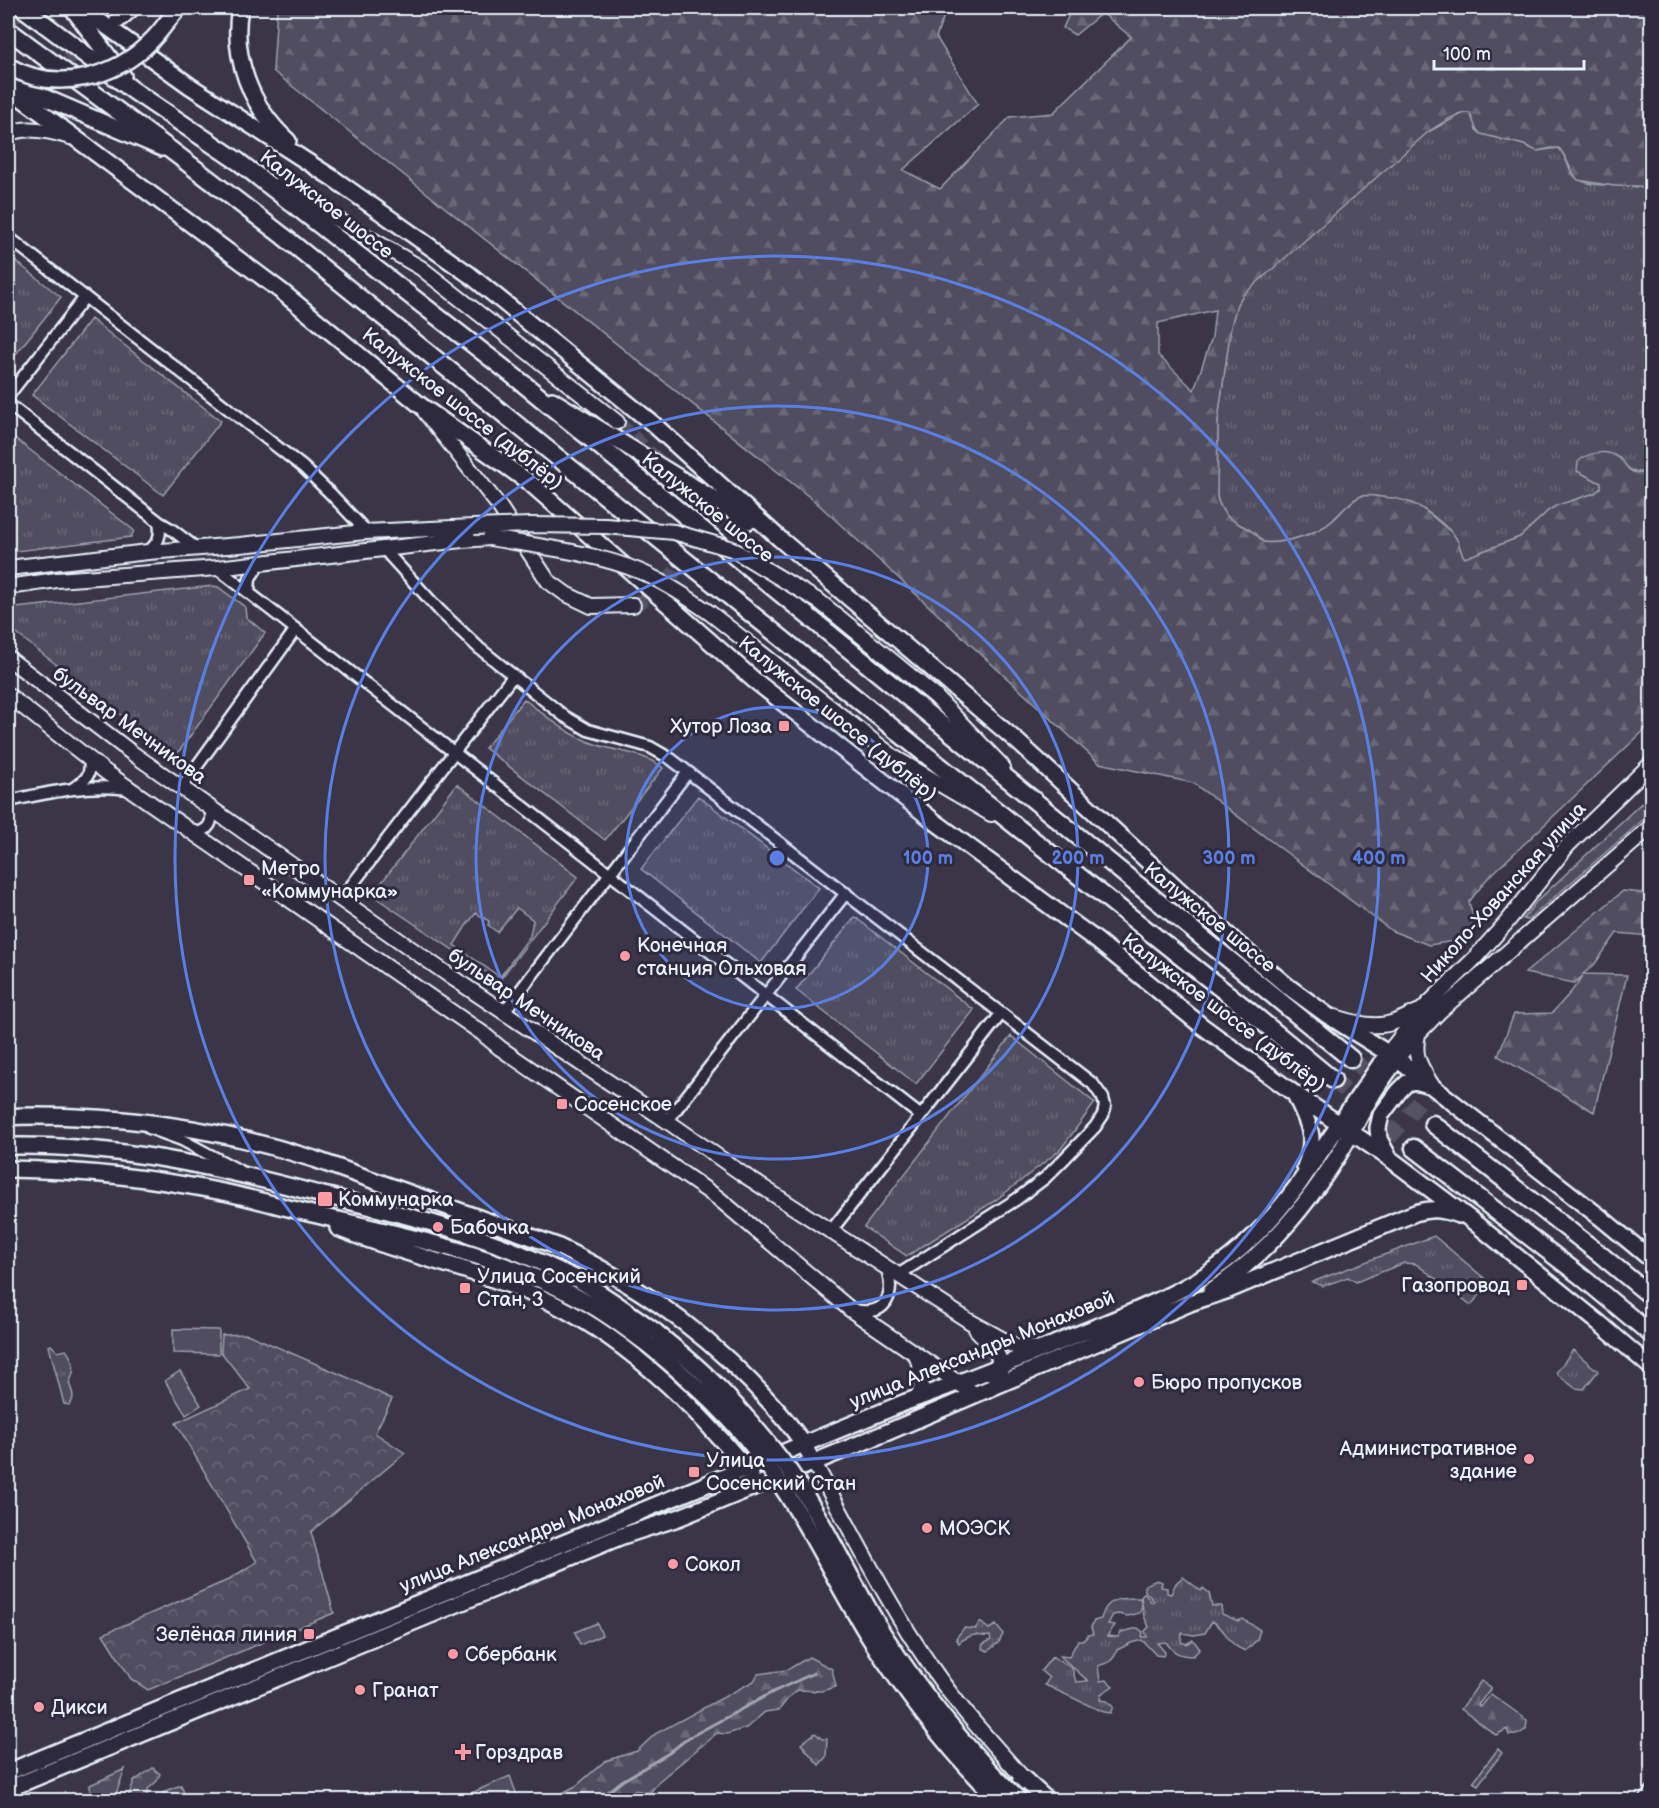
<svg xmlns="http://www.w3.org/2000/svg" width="1659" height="1808" viewBox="0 0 1659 1808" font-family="'Balsamiq Sans',sans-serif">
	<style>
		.grass { fill: url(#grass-tufts); stroke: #9ca0ac; stroke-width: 1.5; fill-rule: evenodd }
		.forest { fill: url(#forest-firs); stroke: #9ca0ac; stroke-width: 1.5; fill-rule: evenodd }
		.park { fill: url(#park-crowns); stroke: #9ca0ac; stroke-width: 1.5 }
		.pitch { fill: #504e5f; stroke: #9ca0ac; stroke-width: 1.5 }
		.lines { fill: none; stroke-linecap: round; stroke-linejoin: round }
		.stream { stroke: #a2a6b1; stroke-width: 3 }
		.tertiary-tunnel { stroke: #545262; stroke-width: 14; stroke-dasharray: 14 7; stroke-linecap: butt }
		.secondary-tunnel { stroke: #545262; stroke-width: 15; stroke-dasharray: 15 8; stroke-linecap: butt }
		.trunk-tunnel { stroke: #545262; stroke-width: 16; stroke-dasharray: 16 8; stroke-linecap: butt }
		.minor-casing { stroke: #e8f1f8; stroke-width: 15 }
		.tertiary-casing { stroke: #e8f1f8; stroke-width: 18 }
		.secondary-casing { stroke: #e8f1f8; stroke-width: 20 }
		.trunk-casing { stroke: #e8f1f8; stroke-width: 21 }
		.minor { stroke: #2f2a3d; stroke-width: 10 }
		.tertiary { stroke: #2f2a3d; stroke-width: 14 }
		.secondary { stroke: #2f2a3d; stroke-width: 15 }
		.trunk { stroke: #2f2a3d; stroke-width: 16 }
		.tertiary-bridge-casing { stroke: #e8f1f8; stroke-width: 18; stroke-linecap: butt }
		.secondary-bridge-casing { stroke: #e8f1f8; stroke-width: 20; stroke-linecap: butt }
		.tertiary-bridge { stroke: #2f2a3d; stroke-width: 14 }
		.secondary-bridge { stroke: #2f2a3d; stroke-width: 15 }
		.ring { fill: none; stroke: #5a7fe2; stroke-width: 3 }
		.poi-dot { fill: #ff9aa2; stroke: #2f2a3d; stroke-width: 2 }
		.labels { text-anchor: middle; stroke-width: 6; stroke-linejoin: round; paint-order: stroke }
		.street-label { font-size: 20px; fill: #e8f1f8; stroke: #2f2a3d }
		.poi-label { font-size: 20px; fill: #e8f1f8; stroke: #2f2a3d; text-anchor: start }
		.centre { fill: #5a7fe2; stroke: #2f2a3d; stroke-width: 3 }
		.ring-label { font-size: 18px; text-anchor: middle; font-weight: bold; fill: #5a7fe2; stroke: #2f2a3d; stroke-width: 6; stroke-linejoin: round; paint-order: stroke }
	</style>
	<defs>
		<pattern id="grass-tufts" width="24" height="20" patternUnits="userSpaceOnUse" patternTransform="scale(1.5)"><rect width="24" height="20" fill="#504e5f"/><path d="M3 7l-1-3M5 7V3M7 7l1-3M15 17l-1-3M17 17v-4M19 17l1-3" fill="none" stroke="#696877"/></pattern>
		<pattern id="forest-firs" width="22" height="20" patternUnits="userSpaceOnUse" patternTransform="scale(1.5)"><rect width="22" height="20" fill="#504e5f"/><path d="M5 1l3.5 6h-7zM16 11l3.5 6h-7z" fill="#696877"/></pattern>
		<pattern id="park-crowns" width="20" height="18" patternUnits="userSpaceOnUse" patternTransform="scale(1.5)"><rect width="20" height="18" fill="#504e5f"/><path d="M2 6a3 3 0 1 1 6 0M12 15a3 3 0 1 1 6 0" fill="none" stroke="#696877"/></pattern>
	</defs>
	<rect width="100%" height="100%" fill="#3a3648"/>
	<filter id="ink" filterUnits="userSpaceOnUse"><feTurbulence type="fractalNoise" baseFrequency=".0167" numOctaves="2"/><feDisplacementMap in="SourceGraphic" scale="12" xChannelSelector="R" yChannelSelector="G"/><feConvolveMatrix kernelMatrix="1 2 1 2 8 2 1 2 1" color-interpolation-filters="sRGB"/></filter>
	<g filter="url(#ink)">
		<path class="grass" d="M 1464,113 L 1470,113 L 1474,122 L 1476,130 L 1524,145 L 1537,151 L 1559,148 C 1567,157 1568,170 1575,177 C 1589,190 1629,182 1646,189 L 1646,204 L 1652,214 L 1651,471 C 1634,474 1630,472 1619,458 L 1585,475 L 1601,483 L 1601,488 L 1595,493 L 1549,510 L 1520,537 L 1465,558 C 1457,550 1459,541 1450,531 C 1430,510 1410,499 1382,497 C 1374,496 1366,494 1359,497 C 1349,502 1340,514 1332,521 C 1317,534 1281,545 1263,542 C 1246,520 1225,528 1217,497 L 1218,420 L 1231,326 L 1237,304 L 1243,295 L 1251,286 L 1428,132 Z
			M 8,255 L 61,297 L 8,364 Z
			M 91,319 L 221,421 L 163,495 L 32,395 Z
			M 8,433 L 131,528 L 134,531 L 131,537 L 8,552 Z
			M 213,586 L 218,587 L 245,607 L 246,617 L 265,633 L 175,757 L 8,627 L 8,612 L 16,608 Z
			M 524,699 C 547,717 569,736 598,745 C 621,753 643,752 663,768 L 605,840 L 485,748 Z
			M 457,784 L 578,877 L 499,981 L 372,895 ZM 517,908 L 533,920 L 530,936 L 500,977 L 454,945 L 466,926 L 476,913 L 489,921 L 488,925 L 497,932 Z
			M 698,796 L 819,888 L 761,963 L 641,869 Z
			M 855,917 L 974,1010 L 916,1084 L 796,990 Z
			M 1011,1036 L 1095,1103 L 1060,1150 L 996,1200 L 907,1256 L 864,1227 Z
			M 1434,1236 L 1490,1283 L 1471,1305 L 1416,1264 L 1404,1263 L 1356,1282 L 1348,1277 L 1323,1286 L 1312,1282 Z
			M 51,1345 L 58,1352 L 66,1350 C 75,1362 76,1370 69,1383 C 72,1391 76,1398 69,1405 L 64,1404 L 50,1350 L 49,1346 Z
			M 1573,1350 L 1598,1371 L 1584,1389 L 1575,1388 L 1556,1373 Z
			M 1183,1577 L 1201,1591 L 1203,1588 L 1209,1593 L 1212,1606 L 1221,1606 L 1222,1614 L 1238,1621 L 1243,1619 L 1260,1630 L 1257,1640 L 1245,1651 C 1225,1643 1229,1631 1212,1621 L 1205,1633 L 1194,1635 L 1182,1633 L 1181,1642 L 1186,1644 L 1193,1640 L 1200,1649 L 1193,1656 C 1180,1656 1173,1653 1166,1642 L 1157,1643 L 1165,1652 L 1163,1656 L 1156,1655 L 1142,1640 L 1131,1643 L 1117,1650 C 1114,1661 1108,1663 1098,1666 L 1100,1681 L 1106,1680 L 1113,1686 L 1101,1694 L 1100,1700 L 1107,1701 L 1113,1707 L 1110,1713 L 1103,1712 L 1045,1685 L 1049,1678 L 1041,1671 L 1052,1657 L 1072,1668 L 1076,1682 L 1088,1681 L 1060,1656 L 1069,1657 L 1078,1640 L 1084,1640 L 1088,1635 L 1093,1634 L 1091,1627 L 1094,1621 L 1101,1619 C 1106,1597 1122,1598 1140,1598 L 1142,1606 L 1140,1613 L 1128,1616 L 1118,1614 L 1113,1615 L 1108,1624 L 1115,1625 L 1107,1636 L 1118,1637 L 1121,1632 L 1138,1628 L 1143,1632 L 1142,1637 L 1147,1637 L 1145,1631 L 1149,1627 L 1144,1616 L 1141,1597 L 1144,1593 L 1152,1603 L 1154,1601 L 1145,1591 L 1145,1585 L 1157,1580 L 1162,1582 L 1161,1587 L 1167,1588 L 1167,1593 L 1171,1594 L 1176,1583 Z
			M 980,1622 L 989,1629 L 996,1625 L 1003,1634 L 999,1642 L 988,1651 L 982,1648 L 983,1644 L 991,1640 L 990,1636 C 985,1637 981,1635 976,1635 C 971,1635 963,1639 959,1643 L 956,1638 L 964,1628 L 975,1629 Z"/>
		<path class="forest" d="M 277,8 L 947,8 L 936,37 L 978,104 L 903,170 L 940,189 L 1010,117 L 1053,113 L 1131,37 L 1102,13 L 1075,35 L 1063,28 L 1072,8 L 1651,8 L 1651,214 L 1646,204 L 1646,189 L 1640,186 L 1614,186 L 1578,180 C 1569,170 1568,158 1559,148 L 1551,148 L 1537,151 L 1524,145 L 1481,134 C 1474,129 1474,121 1470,113 C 1455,112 1440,125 1428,132 L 1243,295 L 1237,304 L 1231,326 L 1218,420 L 1217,497 C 1225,528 1246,520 1263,542 C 1281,545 1318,534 1332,521 C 1340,514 1349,502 1359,497 C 1367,494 1374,496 1382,497 C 1413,499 1424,508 1446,528 C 1451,531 1456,537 1458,542 C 1461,548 1460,553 1465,558 L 1520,537 L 1549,510 L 1558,505 L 1595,493 L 1601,488 L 1601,483 L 1577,471 L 1578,462 C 1587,452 1607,449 1619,458 C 1625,462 1627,472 1637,473 C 1641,474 1647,472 1651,471 L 1651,724 L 1486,880 L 1469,902 L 1474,921 L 1467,939 L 1429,945 L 1392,931 L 1193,783 L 1099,763 L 817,503 L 273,71 ZM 1215,310 L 1212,337 L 1194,390 L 1158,355 L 1158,323 Z
			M 1651,794 L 1651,813 L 1528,920 L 1523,919 L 1535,903 Z
			M 1623,891 L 1651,894 L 1651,936 L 1617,933 L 1594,965 L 1583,974 L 1627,975 L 1594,1112 L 1498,1056 L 1514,1014 L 1552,1013 L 1571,992 L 1583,976 L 1574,983 L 1525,973 Z
			M 809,1657 L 832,1669 L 836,1687 L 821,1691 L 798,1690 L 789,1697 L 779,1710 L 765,1712 L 746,1728 L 727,1734 L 717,1733 L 659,1781 L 650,1793 L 634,1790 L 632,1800 L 548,1800 L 576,1786 L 605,1761 L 637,1751 L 655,1734 L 754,1681 L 758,1674 L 787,1670 Z
			M 1481,1681 L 1491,1688 L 1478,1705 L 1481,1707 L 1491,1694 L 1527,1720 L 1526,1729 C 1520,1734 1516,1736 1509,1735 L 1507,1729 L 1496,1735 L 1461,1709 Z
			M 1498,1749 L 1502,1753 L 1478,1785 L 1473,1782 Z
			M 153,1768 L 160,1774 L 157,1781 L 148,1789 L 147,1797 L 158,1800 L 127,1800 L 134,1781 Z
			M 125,1769 L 114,1799 L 98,1800 L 90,1798 L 90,1785 Z
			M 181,1785 L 184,1793 L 181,1797 L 183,1800 L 158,1800 L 165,1791 Z"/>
		<path class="park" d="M 247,1334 L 351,1379 L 392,1399 L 375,1433 L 405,1453 L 311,1532 L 334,1613 L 148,1690 L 131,1679 L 103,1634 L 226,1581 L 257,1562 L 176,1423 L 250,1389 L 221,1352 L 222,1335 Z
			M 815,1733 L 822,1739 L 827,1739 L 826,1757 L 819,1765 L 801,1744 Z"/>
		<path class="pitch" d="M 173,1329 L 219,1330 L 219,1354 L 173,1353 Z
			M 180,1371 L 201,1405 L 186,1415 L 165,1381 Z
			M 597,1623 L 602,1635 L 580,1645 L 575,1632 Z
			M 510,1776 L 518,1798 L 512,1800 L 469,1800 L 467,1795 Z"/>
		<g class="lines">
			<path class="stream" d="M 596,1800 L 600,1799 L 622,1781 L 669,1753 L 688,1738 L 773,1692 L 814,1673"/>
			<path class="tertiary-tunnel" d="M 617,422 L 660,462
				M 633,605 C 644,600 656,594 664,585 C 687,561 710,507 681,481"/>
			<path class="secondary-tunnel" d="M 8,21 L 25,8
				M 48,72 L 69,58 L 118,20"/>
			<path class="trunk-tunnel" d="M 1351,1059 L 1433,1124
				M 1333,1080 L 1414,1148"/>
			<defs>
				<path id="minor" d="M 8,237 L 303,467 L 330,493 L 364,529
					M 8,396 L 85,297
					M 8,404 L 159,522 L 171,529 L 196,548
					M 148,552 C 158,543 162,536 159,522
					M 389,555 L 440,611 L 479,648 L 564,716 L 588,730 L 650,747 L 671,759 L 1093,1084 L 1103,1098 L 1105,1106 L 1103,1115 L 1095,1127 L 1063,1160 L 1045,1178 L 1017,1199 L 898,1275
					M 217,568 L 921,1116
					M 249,592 L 250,578 L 260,563
					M 181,788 L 296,629
					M 72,789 C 86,780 92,776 89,758
					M 8,801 C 47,793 88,783 129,789
					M 193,833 C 209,832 214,822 210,808
					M 341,899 L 513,676
					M 503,1013 L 688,772
					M 667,1121 L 846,893
					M 149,1128 L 182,1140 L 238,1170
					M 830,1232 L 1001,1014
					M 854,1310 C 887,1317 896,1295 886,1266"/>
				<path id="tertiary" d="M 8,134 C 26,125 51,131 70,137
					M 278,185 L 421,268 L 617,422
					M 425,412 L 499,506 L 548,581 L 566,594 L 591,606 L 633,605
					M 8,568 L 148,552 L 240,545 L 365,532 L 474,527
					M 8,587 L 57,580 L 217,568 L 462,540 L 490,538
					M 710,613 L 895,758 L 991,814
					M 841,619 L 935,696 L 1002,766
					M 8,658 L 132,753 L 450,976 L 667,1121 L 744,1175 L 969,1321 L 1016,1347 L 1042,1349
					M 8,695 L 107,773 L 482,1033 L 500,1048 L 718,1198 L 851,1310 L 976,1395
					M 1335,1017 C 1355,1023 1376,1030 1397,1021 C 1405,1018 1412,1014 1420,1011
					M 1418,1034 C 1413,1057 1420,1065 1431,1084
					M 1388,1053 L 1422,1010 L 1473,960 L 1507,922 L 1568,845 L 1652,763
					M 1397,1059 L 1409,1043 L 1440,1011 L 1652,826
					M 976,1329 C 987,1341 1007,1358 999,1376 C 997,1380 993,1385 990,1389
					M 916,1354 C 921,1369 925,1383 918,1398
					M 804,1445 C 846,1519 883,1598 932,1668 C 959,1708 991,1742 1023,1778 L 1006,1800
					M 1646,1800 L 1652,1793"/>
				<path id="secondary" d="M 81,8 L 190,86 L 334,179 L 470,275 L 652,423 L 780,539 L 1019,743 L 1240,946 L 1286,985 L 1327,1015 L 1397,1059 L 1600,1217 L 1652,1260
					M 240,8 C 231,56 251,108 288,141
					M 73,9 L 123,76
					M 118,20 L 132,8
					M 13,84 L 162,148
					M 8,88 L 281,291 L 420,405 L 530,483 L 754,680 L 934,821 L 1096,940 L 1202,1026 L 1295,1094 L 1389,1158 L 1470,1219 L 1598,1322 L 1652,1368
					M 552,400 L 749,521
					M 1295,1094 C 1308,1124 1318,1135 1305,1167
					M 8,1117 C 30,1115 53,1116 76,1117 C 157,1120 237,1134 314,1159 L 557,1246 C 632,1282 692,1322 751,1382 C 770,1402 789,1422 804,1445
					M 8,1146 C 114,1144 213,1166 315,1193 C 392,1212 468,1229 540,1262 C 552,1268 565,1273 577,1279 C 605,1295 630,1313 656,1332
					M 1388,1156 L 1379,1139 L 1378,1128 L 1381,1115 L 1399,1091 L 1407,1083 L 1415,1081 L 1429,1085
					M 8,1169 C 82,1170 155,1178 228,1193 C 259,1200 290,1209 321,1216 C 406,1236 492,1254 571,1294 C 599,1308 623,1326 647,1344
					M 338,1228 C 398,1253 463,1266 523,1290 C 614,1326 691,1400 751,1475
					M 1211,1291 C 1264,1257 1306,1207 1339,1154 C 1351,1135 1359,1116 1371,1097 C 1378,1084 1388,1072 1397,1059
					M 8,1772 L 906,1402 C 962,1382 1017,1360 1071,1337 C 1113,1320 1156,1304 1196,1281 C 1236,1257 1271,1222 1298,1185 L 1388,1053
					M 1023,1778 L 1047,1800
					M 8,1789 L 622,1536 L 678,1518 L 883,1434 L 1190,1303 L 1226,1291 L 1415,1213 C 1432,1208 1441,1209 1459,1215"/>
				<path id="trunk" d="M 23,8 L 134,91 L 239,162 L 520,381 L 1351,1059
					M 8,30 L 176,154 L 283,236 L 935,762 L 1248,1010 L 1333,1080
					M 1433,1124 L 1601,1255 L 1652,1297
					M 1414,1148 L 1582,1277 L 1652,1335"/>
			</defs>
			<use href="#minor" class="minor-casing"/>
			<use href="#tertiary" class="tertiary-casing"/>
			<use href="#secondary" class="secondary-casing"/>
			<use href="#trunk" class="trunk-casing"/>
			<use href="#minor" class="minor"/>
			<use href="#tertiary" class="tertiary"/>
			<use href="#secondary" class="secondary"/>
			<use href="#trunk" class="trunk"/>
			<defs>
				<path id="tertiary-bridge" d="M 474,527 L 531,525 L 606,526 L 674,532 L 732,549 L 820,602 L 841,619
					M 490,538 C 540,547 592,552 639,571 C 665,582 687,597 710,613"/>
				<path id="secondary-bridge" d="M 8,66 C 55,93 115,79 152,40 C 162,30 169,18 179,8
					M 656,1332 C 673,1347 692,1361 708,1377 C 735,1403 760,1432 783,1462 C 823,1516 849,1579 884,1635 C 922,1694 968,1751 1019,1800
					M 647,1344 C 693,1382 737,1421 771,1471 C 809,1524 836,1584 871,1640 C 908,1697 950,1752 999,1800"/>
			</defs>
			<use href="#tertiary-bridge" class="tertiary-bridge-casing"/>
			<use href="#secondary-bridge" class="secondary-bridge-casing"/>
			<use href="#tertiary-bridge" class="tertiary-bridge"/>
			<use href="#secondary-bridge" class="secondary-bridge"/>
		</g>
	</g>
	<circle cx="777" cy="858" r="151" fill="#5a7fe2" fill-opacity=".12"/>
	<g class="ring">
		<circle cx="777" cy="858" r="151"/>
		<circle cx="777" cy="858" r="301"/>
		<circle cx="777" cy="858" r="452"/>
		<circle cx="777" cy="858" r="602"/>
	</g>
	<g class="poi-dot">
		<rect x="778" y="720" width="12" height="12" rx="3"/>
		<rect x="243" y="874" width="12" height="12" rx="3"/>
		<circle cx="625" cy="956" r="6"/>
		<rect x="556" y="1098" width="12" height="12" rx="3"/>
		<rect x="317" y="1191" width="16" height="16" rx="3"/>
		<circle cx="438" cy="1227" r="6"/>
		<rect x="1516" y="1279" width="12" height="12" rx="3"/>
		<rect x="459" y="1282" width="12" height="12" rx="3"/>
		<circle cx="1139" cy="1382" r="6"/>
		<circle cx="1529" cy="1459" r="6"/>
		<rect x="688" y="1466" width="12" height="12" rx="3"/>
		<circle cx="927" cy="1528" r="6"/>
		<circle cx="673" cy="1564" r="6"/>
		<rect x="303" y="1628" width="12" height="12" rx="3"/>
		<circle cx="453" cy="1654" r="6"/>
		<circle cx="360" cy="1690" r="6"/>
		<circle cx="39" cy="1707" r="6"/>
		<path d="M460 1743h6v6h6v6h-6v6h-6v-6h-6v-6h6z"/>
	</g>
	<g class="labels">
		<g class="street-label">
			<text transform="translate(327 204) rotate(38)" y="7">Калужское шоссе</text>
			<text transform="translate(463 408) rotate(38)" y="7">Калужское шоссе (дублёр)</text>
			<text transform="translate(708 507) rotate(39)" y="7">Калужское шоссе</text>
			<text transform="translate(838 718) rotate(39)" y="7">Калужское шоссе (дублёр)</text>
			<text transform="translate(130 725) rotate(36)" y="7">бульвар Мечникова</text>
			<text transform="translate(1503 892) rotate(-48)" y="7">Николо-Хованская улица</text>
			<text transform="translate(1210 917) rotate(39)" y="7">Калужское шоссе</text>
			<text transform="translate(527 1004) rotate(34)" y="7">бульвар Мечникова</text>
			<text transform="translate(1224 1012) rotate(37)" y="7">Калужское шоссе (дублёр)</text>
			<text transform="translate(982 1349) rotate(-22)" y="7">улица Александры Монаховой</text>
			<text transform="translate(532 1533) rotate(-22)" y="7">улица Александры Монаховой</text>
		</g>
		<g class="poi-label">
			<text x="772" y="733" text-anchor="end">Хутор Лоза</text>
			<text x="261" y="875">Метро<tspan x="261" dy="23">«Коммунарка»</tspan></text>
			<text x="637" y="952">Конечная<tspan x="637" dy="23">станция Ольховая</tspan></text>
			<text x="574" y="1111">Сосенское</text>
			<text x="338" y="1206">Коммунарка</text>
			<text x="450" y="1234">Бабочка</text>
			<text x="477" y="1283">Улица Сосенский<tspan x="477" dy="23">Стан, 3</tspan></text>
			<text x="1510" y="1292" text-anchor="end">Газопровод</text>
			<text x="1151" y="1389">Бюро пропусков</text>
			<text x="1517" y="1455" text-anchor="end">Административное<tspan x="1517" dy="23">здание</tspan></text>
			<text x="706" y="1467">Улица<tspan x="706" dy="23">Сосенский Стан</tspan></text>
			<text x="939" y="1535">МОЭСК</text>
			<text x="685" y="1571">Сокол</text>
			<text x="297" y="1641" text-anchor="end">Зелёная линия</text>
			<text x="465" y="1661">Сбербанк</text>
			<text x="372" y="1697">Гранат</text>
			<text x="51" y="1714">Дикси</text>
			<text x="475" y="1759">Горздрав</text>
		</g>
	</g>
	<circle cx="777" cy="858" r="9" class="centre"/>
	<g class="ring-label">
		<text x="928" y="864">100 m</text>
		<text x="1078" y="864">200 m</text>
		<text x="1229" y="864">300 m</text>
		<text x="1379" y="864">400 m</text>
	</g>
	<rect width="1659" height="1808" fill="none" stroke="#2f2a3d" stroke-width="30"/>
	<rect x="15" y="15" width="1629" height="1778" fill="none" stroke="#e8f1f8" stroke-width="2" filter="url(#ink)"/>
	<path d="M1434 60v9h150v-9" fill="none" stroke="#e8f1f8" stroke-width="3"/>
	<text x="1443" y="60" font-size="18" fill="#e8f1f8" stroke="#2f2a3d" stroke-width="4.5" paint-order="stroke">100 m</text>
</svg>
